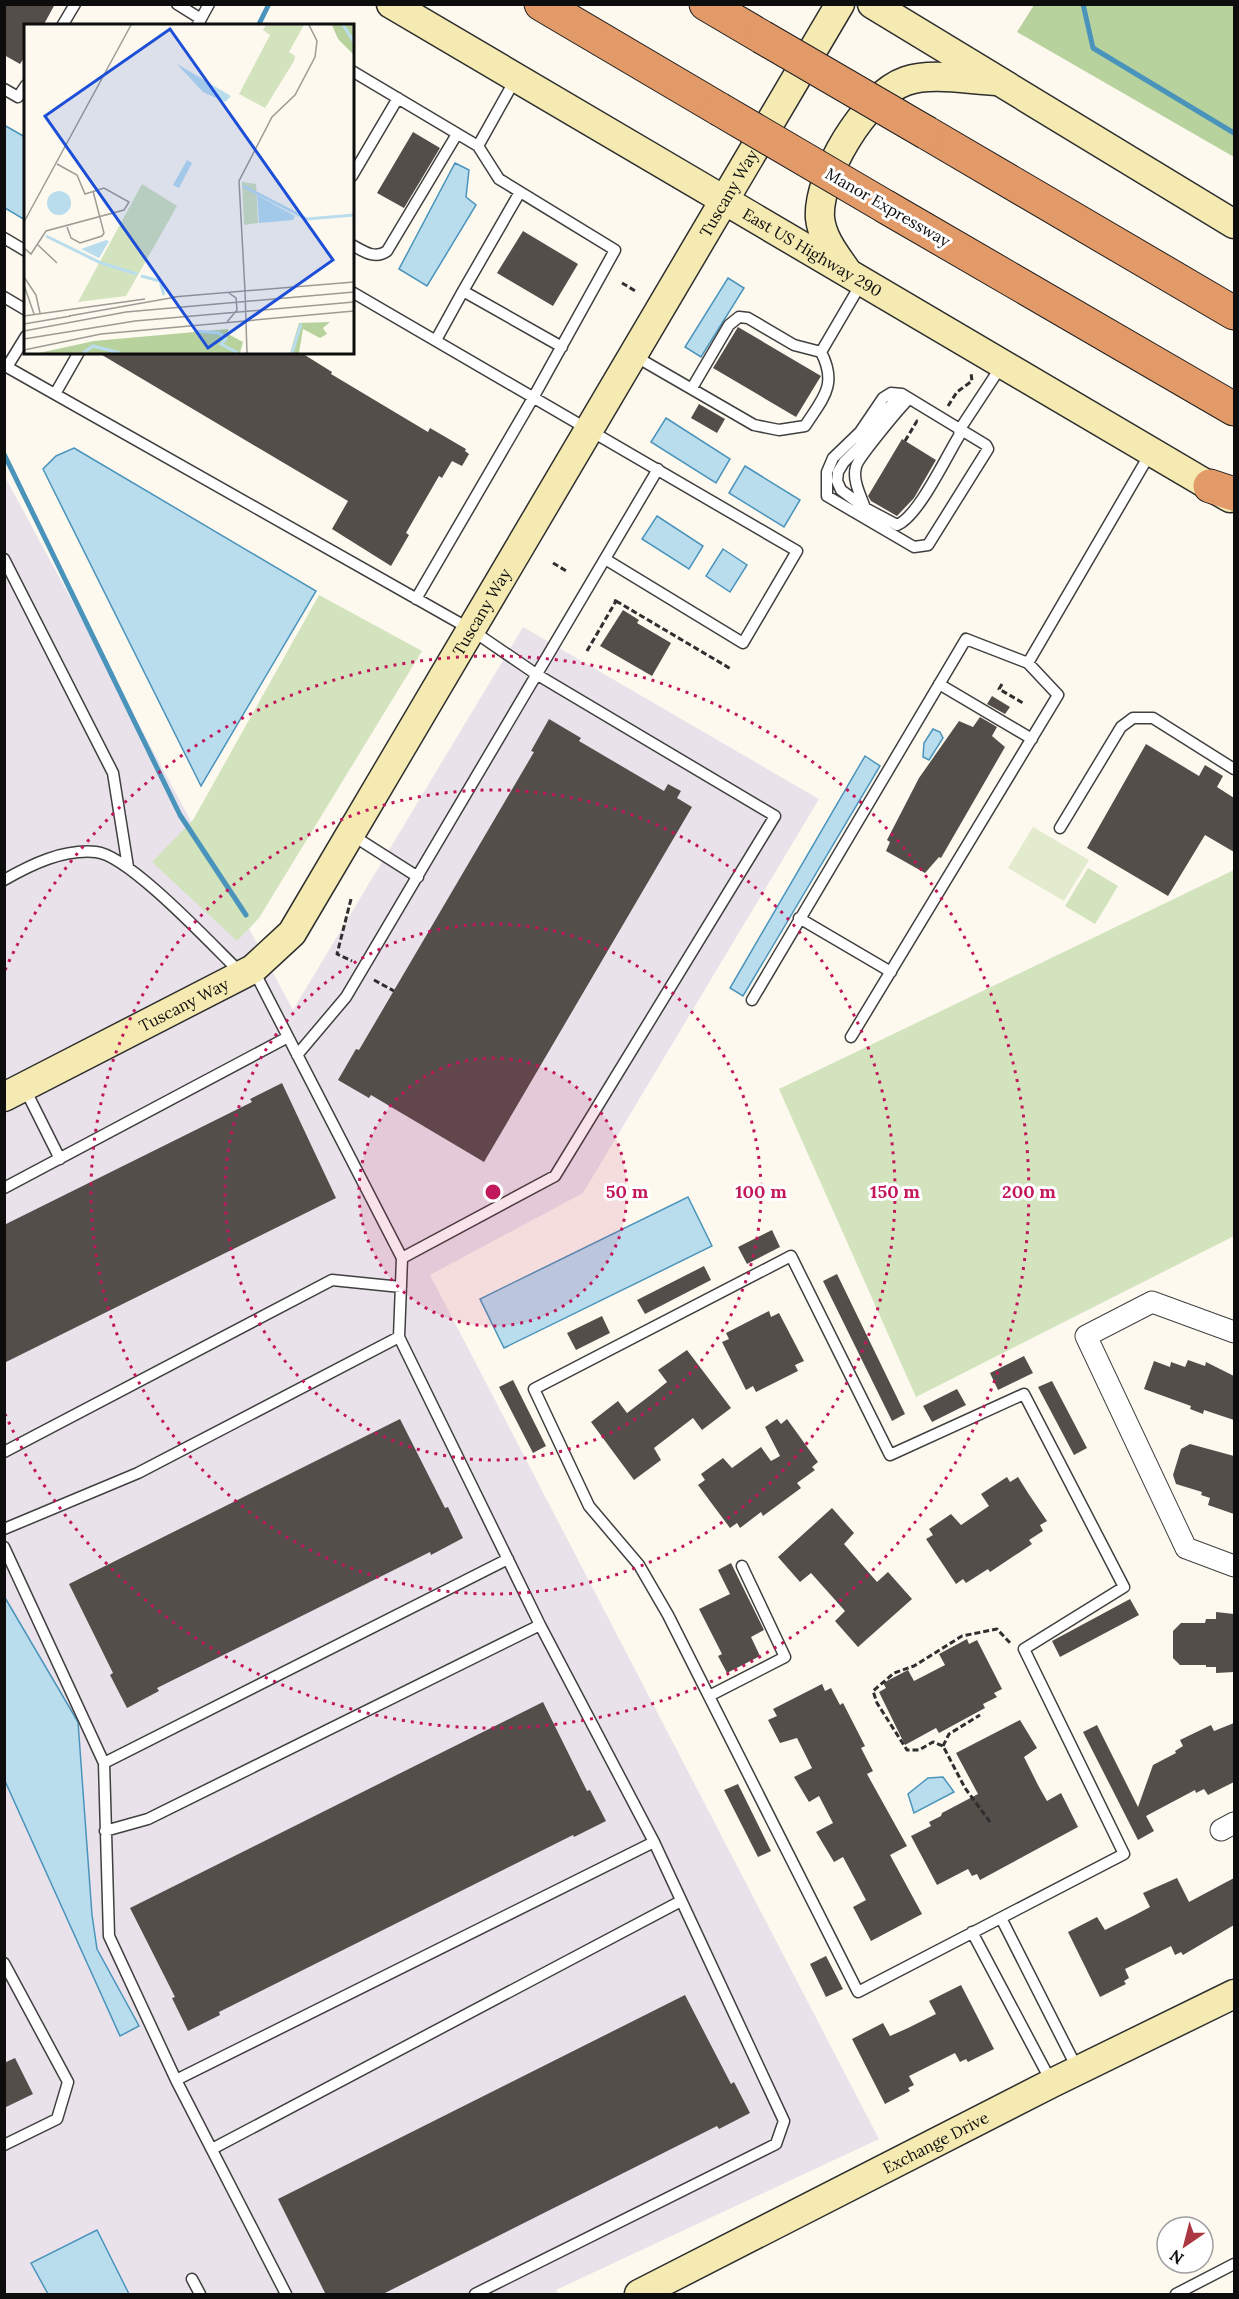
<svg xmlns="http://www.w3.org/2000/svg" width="1239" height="2299" viewBox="0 0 1239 2299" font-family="Lora,serif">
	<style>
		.industrial { fill: #e9e2ea }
		.green { fill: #d2e3bd }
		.forest { fill: #b8d29e }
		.pitch { fill: #e2ebcd }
		.water { fill: #baddee; stroke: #4a94bb; stroke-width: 1.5 }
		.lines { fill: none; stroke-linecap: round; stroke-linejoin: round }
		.stream { stroke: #4a94bb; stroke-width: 5 }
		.building { fill: #544e4b }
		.lane-casing { stroke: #404040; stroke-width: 13 }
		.street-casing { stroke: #404040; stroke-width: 23 }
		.secondary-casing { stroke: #2f2f2f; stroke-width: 31 }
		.highway-casing { stroke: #1e1e1e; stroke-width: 35 }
		.path { stroke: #2f2f2f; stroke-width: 3; stroke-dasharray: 6 3; stroke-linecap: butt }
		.lane { stroke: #fff; stroke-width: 10 }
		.street { stroke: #fff; stroke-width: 21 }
		.secondary { stroke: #f4eab2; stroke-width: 28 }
		.highway { stroke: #e19a68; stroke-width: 33 }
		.highway-bridge-casing { stroke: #1e1e1e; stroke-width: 35; stroke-linecap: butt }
		.highway-bridge { stroke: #e19a68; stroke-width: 33 }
		.ring { fill: none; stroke: #c2185b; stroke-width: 3; stroke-dasharray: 3 6 }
		.labels { text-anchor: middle; stroke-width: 6; stroke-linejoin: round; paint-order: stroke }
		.street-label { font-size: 16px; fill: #0d0d0d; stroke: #fff }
		.inset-river { fill: none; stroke: #baddee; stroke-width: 3 }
		.inset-road { fill: none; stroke: #9d9b95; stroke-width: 1.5 }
		.view { fill: #1d4ed8; fill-opacity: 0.15; stroke: #1d4ed8; stroke-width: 3 }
		.inset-edge { fill: none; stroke: #0d0d0d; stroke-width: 3 }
		.centre { fill: #c2185b; stroke: #fff; stroke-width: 3 }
		.ring-label { font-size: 18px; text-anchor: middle; font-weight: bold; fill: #c2185b; stroke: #fff; stroke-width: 6; stroke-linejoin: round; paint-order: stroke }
	</style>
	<rect width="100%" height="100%" fill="#fdf9ef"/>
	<path class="industrial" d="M 4,475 L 293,1010 L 523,627 L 819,799 L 583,1193 L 430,1275 L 879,2139 L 556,2290 L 558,2294 L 5,2294 Z"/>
	<path class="green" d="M 319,595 L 422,651 L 259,918 L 237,941 L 152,862 L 193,820 Z
		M 1088,868 L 1118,886 L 1095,924 L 1065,906 Z
		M 1234,870 L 1234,1236 L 916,1397 L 779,1089 Z"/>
	<path class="forest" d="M 1034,5 L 1234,5 L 1234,157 L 1017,32 Z"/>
	<path class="pitch" d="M 1033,827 L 1089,860 L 1064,901 L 1008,868 Z"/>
	<path class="water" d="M 4,125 L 25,137 L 25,220 L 5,208 Z
		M 455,163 L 469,170 L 466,197 L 476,205 L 427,286 L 399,269 Z
		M 728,278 L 744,288 L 701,357 L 685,347 Z
		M 666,418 L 730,459 L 716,483 L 651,442 Z
		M 74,448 L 316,591 L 201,786 L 43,469 L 56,456 Z
		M 745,466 L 800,500 L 784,527 L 729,493 Z
		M 657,516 L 703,546 L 689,569 L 642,539 Z
		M 723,549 L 747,565 L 730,592 L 706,576 Z
		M 933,729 L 940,732 L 943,738 L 929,760 L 923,757 L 924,743 Z
		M 865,756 L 880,766 L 743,996 L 730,988 Z
		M 688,1197 L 712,1246 L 504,1348 L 480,1299 Z
		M 4,1596 L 78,1722 L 92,1915 L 97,1949 L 139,2026 L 120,2036 L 5,1781 Z
		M 943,1777 L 954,1792 L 914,1813 L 908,1794 L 928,1778 Z
		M 97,2230 L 129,2294 L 48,2294 L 31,2263 Z"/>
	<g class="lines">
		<path class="stream" d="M 1083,4 L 1093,48 L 1234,133
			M 258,26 L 269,4
			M 4,454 L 180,815 L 246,915"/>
	</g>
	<path class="building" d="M 4,4 L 55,4 L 43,26 L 26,26 L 26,55 L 20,64 L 4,55 Z
		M 413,132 L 440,148 L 404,208 L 377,193 Z
		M 523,231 L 578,264 L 553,306 L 497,273 Z
		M 738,327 L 821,376 L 796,417 L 713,368 Z
		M 97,352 L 300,352 L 332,372 L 331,374 L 428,432 L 430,428 L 466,449 L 465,451 L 469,454 L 462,466 L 452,461 L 442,478 L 439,476 L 406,533 L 409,535 L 391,566 L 332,529 L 348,501 Z
		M 699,404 L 725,419 L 717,433 L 691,418 Z
		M 902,439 L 936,460 L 914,498 L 897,516 L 871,501 L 868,496 Z
		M 623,610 L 639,620 L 637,623 L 671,643 L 652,676 L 600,646 Z
		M 992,696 L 1010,707 L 1005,714 L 987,704 Z
		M 980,717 L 997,727 L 992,736 L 1005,747 L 941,858 L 939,857 L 925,873 L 886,851 L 890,842 L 887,840 L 919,778 L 959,721 L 973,727 Z
		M 549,719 L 581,738 L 579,741 L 664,791 L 668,784 L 681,791 L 677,798 L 692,807 L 484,1162 L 371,1095 L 369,1098 L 338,1080 L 356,1049 L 359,1050 L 534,752 L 531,751 Z
		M 1146,744 L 1199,776 L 1205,765 L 1223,776 L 1217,787 L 1234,798 L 1234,852 L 1205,835 L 1168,896 L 1087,848 Z
		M 282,1083 L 336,1198 L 4,1363 L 4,1225 L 252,1102 L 250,1099 Z
		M 772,1230 L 780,1247 L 747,1264 L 738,1247 Z
		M 704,1266 L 711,1280 L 645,1314 L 637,1300 Z
		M 837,1274 L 905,1414 L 892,1421 L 823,1281 Z
		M 769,1311 L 771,1317 L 779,1313 L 804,1361 L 795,1365 L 798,1371 L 756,1392 L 753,1386 L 746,1390 L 722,1342 L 729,1339 L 726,1333 Z
		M 602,1316 L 610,1333 L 576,1350 L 567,1333 Z
		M 687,1350 L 731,1408 L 702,1430 L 693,1418 L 654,1448 L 661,1460 L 634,1480 L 591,1422 L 618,1401 L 627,1413 L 652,1394 L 667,1382 L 658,1370 Z
		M 1024,1356 L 1033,1373 L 998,1390 L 990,1373 Z
		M 1188,1360 L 1205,1366 L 1206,1362 L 1234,1376 L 1234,1420 L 1204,1410 L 1203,1414 L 1190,1409 L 1191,1406 L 1144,1389 L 1154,1361 L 1170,1367 L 1171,1362 L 1185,1367 Z
		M 513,1380 L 546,1446 L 533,1453 L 499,1387 Z
		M 1052,1381 L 1087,1448 L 1074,1455 L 1038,1387 Z
		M 957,1389 L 966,1405 L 932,1422 L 923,1406 Z
		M 400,1419 L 445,1508 L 448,1507 L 463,1538 L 431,1555 L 430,1552 L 157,1688 L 159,1691 L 127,1708 L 110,1675 L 113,1673 L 69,1584 Z
		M 777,1419 L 781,1424 L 787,1419 L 818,1462 L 812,1467 L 815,1470 L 797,1483 L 801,1488 L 763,1516 L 761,1512 L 740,1528 L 737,1523 L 730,1528 L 698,1485 L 705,1480 L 701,1474 L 723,1458 L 732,1468 L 761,1447 L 771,1461 L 780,1456 L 765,1427 Z
		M 1190,1444 L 1234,1456 L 1234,1514 L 1208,1505 L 1210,1498 L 1201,1495 L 1202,1492 L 1176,1484 L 1173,1475 L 1181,1449 Z
		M 1007,1477 L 1010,1482 L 1018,1477 L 1028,1493 L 1047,1521 L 1040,1525 L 1043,1531 L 1029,1540 L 1032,1544 L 990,1572 L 988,1569 L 966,1583 L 963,1579 L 956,1584 L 926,1539 L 933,1535 L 929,1529 L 951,1514 L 961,1525 L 989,1506 L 981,1494 Z
		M 832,1508 L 854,1533 L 844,1544 L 877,1582 L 888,1572 L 912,1599 L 858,1647 L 835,1621 L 845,1611 L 811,1573 L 800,1582 L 778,1557 Z
		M 731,1563 L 764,1630 L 751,1637 L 760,1656 L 727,1673 L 718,1656 L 722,1654 L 699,1609 L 730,1594 L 718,1570 Z
		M 1130,1599 L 1139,1615 L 1060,1657 L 1052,1641 Z
		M 1216,1612 L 1234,1614 L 1234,1672 L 1216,1673 L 1216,1667 L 1206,1667 L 1206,1665 L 1180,1665 L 1173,1658 L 1173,1631 L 1181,1623 L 1205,1623 L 1206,1619 L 1216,1619 Z
		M 967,1639 L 969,1644 L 977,1640 L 1002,1689 L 994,1693 L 997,1697 L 983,1704 L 985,1708 L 939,1733 L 936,1728 L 905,1745 L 879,1692 L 886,1688 L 883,1683 L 908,1670 L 914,1681 L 945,1665 L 939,1654 Z
		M 822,1684 L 825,1691 L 831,1688 L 840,1705 L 843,1703 L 865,1746 L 861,1748 L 873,1771 L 867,1774 L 907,1846 L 890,1855 L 922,1914 L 871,1941 L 853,1907 L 866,1900 L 843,1857 L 834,1862 L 816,1832 L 833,1823 L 819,1796 L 809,1802 L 794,1777 L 812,1768 L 797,1738 L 780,1743 L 768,1720 L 777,1716 L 773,1709 Z
		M 543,1702 L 587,1791 L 590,1790 L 606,1821 L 574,1837 L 573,1835 L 219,2012 L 220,2015 L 188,2031 L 172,1998 L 175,1997 L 130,1908 Z
		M 1020,1720 L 1037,1748 L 1024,1757 L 1039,1787 L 1047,1801 L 1061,1793 L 1078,1827 L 980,1880 L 977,1874 L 972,1876 L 968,1869 L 937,1885 L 911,1836 L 931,1826 L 929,1822 L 941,1816 L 942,1813 L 978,1794 L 956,1753 Z
		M 1234,1723 L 1234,1782 L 1208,1795 L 1204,1789 L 1196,1793 L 1195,1790 L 1146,1816 L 1154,1831 L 1138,1840 L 1083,1732 L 1097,1725 L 1138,1807 L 1153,1765 L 1176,1753 L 1175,1751 L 1183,1746 L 1180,1740 L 1211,1725 L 1214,1731 Z
		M 738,1784 L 771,1851 L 758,1857 L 724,1790 Z
		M 1177,1878 L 1189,1902 L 1234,1878 L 1234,1925 L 1183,1955 L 1181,1952 L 1175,1955 L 1171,1946 L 1125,1969 L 1129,1978 L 1124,1981 L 1126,1984 L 1100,1997 L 1068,1932 L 1097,1917 L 1105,1930 L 1135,1915 L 1150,1907 L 1143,1893 Z
		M 826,1956 L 843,1989 L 826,1997 L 810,1964 Z
		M 961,1985 L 994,2049 L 968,2062 L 966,2059 L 960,2062 L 955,2053 L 909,2076 L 914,2085 L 908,2088 L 910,2091 L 885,2104 L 852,2039 L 883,2023 L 890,2036 L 908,2028 L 936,2014 L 929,2001 Z
		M 685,1995 L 731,2084 L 734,2082 L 750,2113 L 719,2129 L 717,2126 L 381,2295 L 326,2295 L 278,2199 Z
		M 15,2058 L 33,2094 L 4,2108 L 4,2063 Z"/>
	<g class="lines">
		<defs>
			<path id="lane" d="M 177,4 L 201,19
				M 62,26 L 75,4
				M 197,26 L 209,4
				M 352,71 L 478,146 L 516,78
				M 4,89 L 18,97 L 26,85
				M 352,176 L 398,98
				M 4,238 L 26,251
				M 352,245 C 363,251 375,260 387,251 L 457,134
				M 463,291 L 520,192
				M 352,292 L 797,551 L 743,643 L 605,559
				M 4,297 L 26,310
				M 436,340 L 463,291 L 562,347
				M 633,355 L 754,425 L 779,430 L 805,426 C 823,398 838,385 821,352 L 862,282
				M 4,366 L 7,367 L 26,336
				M 7,367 L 470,629 L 536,674 L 775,816 L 555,1176 L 402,1258
				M 692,388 L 729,325 L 739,317 L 748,318 L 794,345 L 821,352
				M 891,393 L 902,394 L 986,445 L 988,449 L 928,545 L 914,547 L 827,496 L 827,472 L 833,458 L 860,432 L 883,398 Z
				M 55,394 L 79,352
				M 909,399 C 901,406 857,459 856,467 C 852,480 861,496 865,508 L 897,525 C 918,517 946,457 959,436 L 960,429 L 1002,365
				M 865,508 L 841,490 L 837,481 L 838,472 L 844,462 L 860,446 L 889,407 L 902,394
				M 4,559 L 113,773 L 128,867
				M 416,599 L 533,398 L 615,250 L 499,179 L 478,146
				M 1028,663 L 1151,452
				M 939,684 L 1032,739
				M 1060,828 L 1121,727 L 1133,718 L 1153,718 L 1234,769
				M 352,835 L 418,877
				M 4,880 C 32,864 63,849 96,852 C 129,855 213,946 240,972
				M 799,918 L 891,972
				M 253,969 L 402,1258 L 399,1337 L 540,1625 L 654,1842 L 784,2121 L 776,2144 L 475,2294
				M 752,1000 L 966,639 L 1028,663 L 1058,695 L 851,1037
				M 297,1055 L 346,997 L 658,469
				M 24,1087 L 60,1159
				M 4,1188 L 288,1037
				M 791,1256 L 890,1455 L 1024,1394 L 1124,1587 L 1024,1649 L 1124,1854 L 858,1992 L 668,1615 L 639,1565 L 589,1506 L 534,1389 Z
				M 4,1452 L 332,1280 L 401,1287
				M 4,1529 L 138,1473 L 399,1337
				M 4,1547 L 104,1763 L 109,1936 L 176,2080 L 286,2294
				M 709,1696 L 785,1657 L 742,1566
				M 104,1763 L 508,1559
				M 105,1831 L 148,1819 L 540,1625
				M 1001,1918 L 1078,2070
				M 972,1932 L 1052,2083
				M 4,1963 L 68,2082 L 57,2119 L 4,2145
				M 176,2080 L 654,1842
				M 212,2149 L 681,1901
				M 192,2279 L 200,2294
				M 1176,2294 L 1234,2264"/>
			<path id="street" d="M 1234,1332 L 1152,1302 L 1086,1336 L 1186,1548 L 1234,1566
				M 1221,1830 L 1234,1823"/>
			<g id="secondary">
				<path id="s1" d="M 391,4 L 1230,498"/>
				<path d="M 872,4 L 1234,224"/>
				<path d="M 846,270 C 835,254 822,238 820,218 C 817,177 865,95 906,81 C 932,72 969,80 997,81"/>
				<path id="s2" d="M 4,1097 L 253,969 L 292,933 L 840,4"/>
				<path id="s3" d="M 639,2294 L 1052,2083 L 1234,1994"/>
			</g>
			<path id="highway" d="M 541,4 L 719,109
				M 706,4 L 762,37
				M 927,133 L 1234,313
				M 886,207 L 1234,409
				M 1210,486 L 1234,494"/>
		</defs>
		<use href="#lane" class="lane-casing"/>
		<use href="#street" class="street-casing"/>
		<use href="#secondary" class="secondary-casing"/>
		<use href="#highway" class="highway-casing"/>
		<path class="path" d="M 622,283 L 637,292
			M 948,406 L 957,392 L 972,381 L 971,373
			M 905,441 L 917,421 L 920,422
			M 553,563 L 568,572
			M 616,601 L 731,669
			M 587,651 L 616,601 L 613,600
			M 1002,684 L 999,689 L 1023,703
			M 351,899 L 337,954 L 352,961
			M 374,980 L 394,991
			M 943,1746 L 949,1734 L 980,1715
			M 990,1822 L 965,1788 L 943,1746 L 933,1742 L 919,1750 L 907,1750 L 877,1703 L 873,1691 L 894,1673 L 914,1666 L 962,1636 L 997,1629 L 1011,1644"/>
		<use href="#lane" class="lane"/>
		<use href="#street" class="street"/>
		<use href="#secondary" class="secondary"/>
		<use href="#highway" class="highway"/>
		<defs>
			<path id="highway-bridge" d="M 762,37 L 927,133
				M 719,109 L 886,207"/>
		</defs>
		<use href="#highway-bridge" class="highway-bridge-casing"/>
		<use href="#highway-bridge" class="highway-bridge"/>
	</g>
	<circle cx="493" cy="1192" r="134" fill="#c2185b" fill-opacity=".12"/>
	<g class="ring">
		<circle cx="493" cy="1192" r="134"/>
		<circle cx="493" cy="1192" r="268"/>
		<circle cx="493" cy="1192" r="402"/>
		<path d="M5 970A536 536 0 1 1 5 1414"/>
	</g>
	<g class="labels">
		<g class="street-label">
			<text dy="6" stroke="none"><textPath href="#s2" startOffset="1192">Tuscany Way</textPath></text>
			<text transform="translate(888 207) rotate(30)" y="6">Manor Expressway</text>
			<text dy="6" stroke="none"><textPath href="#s1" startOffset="489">East US Highway 290</textPath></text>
			<text dy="6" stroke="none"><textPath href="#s2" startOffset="706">Tuscany Way</textPath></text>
			<text dy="6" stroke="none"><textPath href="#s2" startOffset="202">Tuscany Way</textPath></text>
			<text dy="6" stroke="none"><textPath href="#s3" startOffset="333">Exchange Drive</textPath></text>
		</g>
	</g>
	<g transform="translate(24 24)">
		<rect width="330" height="330" fill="#fdf9ef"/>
		<path d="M 242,1 L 280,1 L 265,28 L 262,26 L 271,32 L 270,37 L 241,84 L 215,70 L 246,11 L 239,6 ZM 218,158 L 232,160 L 234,199 L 220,201 ZM 118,160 L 153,182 L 102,272 L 54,278 Z" fill="#d2e3bd"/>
		<path d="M 308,1 L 330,1 L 330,31 L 314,15 ZM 306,298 L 299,304 L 303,310 L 296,314 L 279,305 L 275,329 L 266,329 L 275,299 ZM 204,305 L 204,310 L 219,318 L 216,329 L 15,329 L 70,317 Z" fill="#b8d29e"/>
		<path d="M 153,40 L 207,72 L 201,78 L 179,68 ZM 163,136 L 168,139 L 155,164 L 149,161 ZM23 179a12 12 0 1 1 24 0a12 12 0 1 1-24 0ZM 233,171 L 271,192 L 269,196 L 235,199 ZM 82,216 L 85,217 L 75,234 L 57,225 Z" fill="#baddee"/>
		<path class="inset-river" d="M 319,1 L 330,18M 219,162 L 283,195 L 330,191M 22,212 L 77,239 L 113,250M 117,252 L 136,257 L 140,271M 170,307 L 195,309 L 202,315 L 197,320 L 214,329M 59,329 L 69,322 L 96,329M 268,329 L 277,300"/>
		<path class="inset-road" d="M 0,198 L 107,1M 43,203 L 47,214 L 56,219 L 78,212 L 80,209 L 69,167M 14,221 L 33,239M 0,224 L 7,230 L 22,207 L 100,186 L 105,178 L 80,164 L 61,170 L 53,151 L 33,140M 0,253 L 12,271 L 16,289M 0,261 L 10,290M 221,267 L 215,157 L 248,93 L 271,71 L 291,33 L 293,17 L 285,1M 221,267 L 223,329M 149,273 L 330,258M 0,292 L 121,275M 45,292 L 152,273M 203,298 L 213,286 L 212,274 L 205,269M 0,300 L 47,292M 0,307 L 102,288 L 330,268M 0,315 L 111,297 L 330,278M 0,326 L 77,310 L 330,287"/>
		<path class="view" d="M 146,5 L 309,236 L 184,324 L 21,92 Z"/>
		<rect width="330" height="330" class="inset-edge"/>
	</g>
	<circle cx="493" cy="1192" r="9" class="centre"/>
	<g class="ring-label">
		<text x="627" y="1198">50 m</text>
		<text x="761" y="1198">100 m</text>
		<text x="895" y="1198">150 m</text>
		<text x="1029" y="1198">200 m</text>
	</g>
	<rect width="1239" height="2299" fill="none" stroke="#0d0d0d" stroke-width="12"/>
	<g transform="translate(1185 2245) rotate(215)"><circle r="28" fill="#ffffff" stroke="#9e9e9e" stroke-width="1.5"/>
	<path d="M0-4.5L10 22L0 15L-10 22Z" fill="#aa3742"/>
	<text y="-9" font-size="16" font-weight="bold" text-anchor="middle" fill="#0d0d0d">N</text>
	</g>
</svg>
